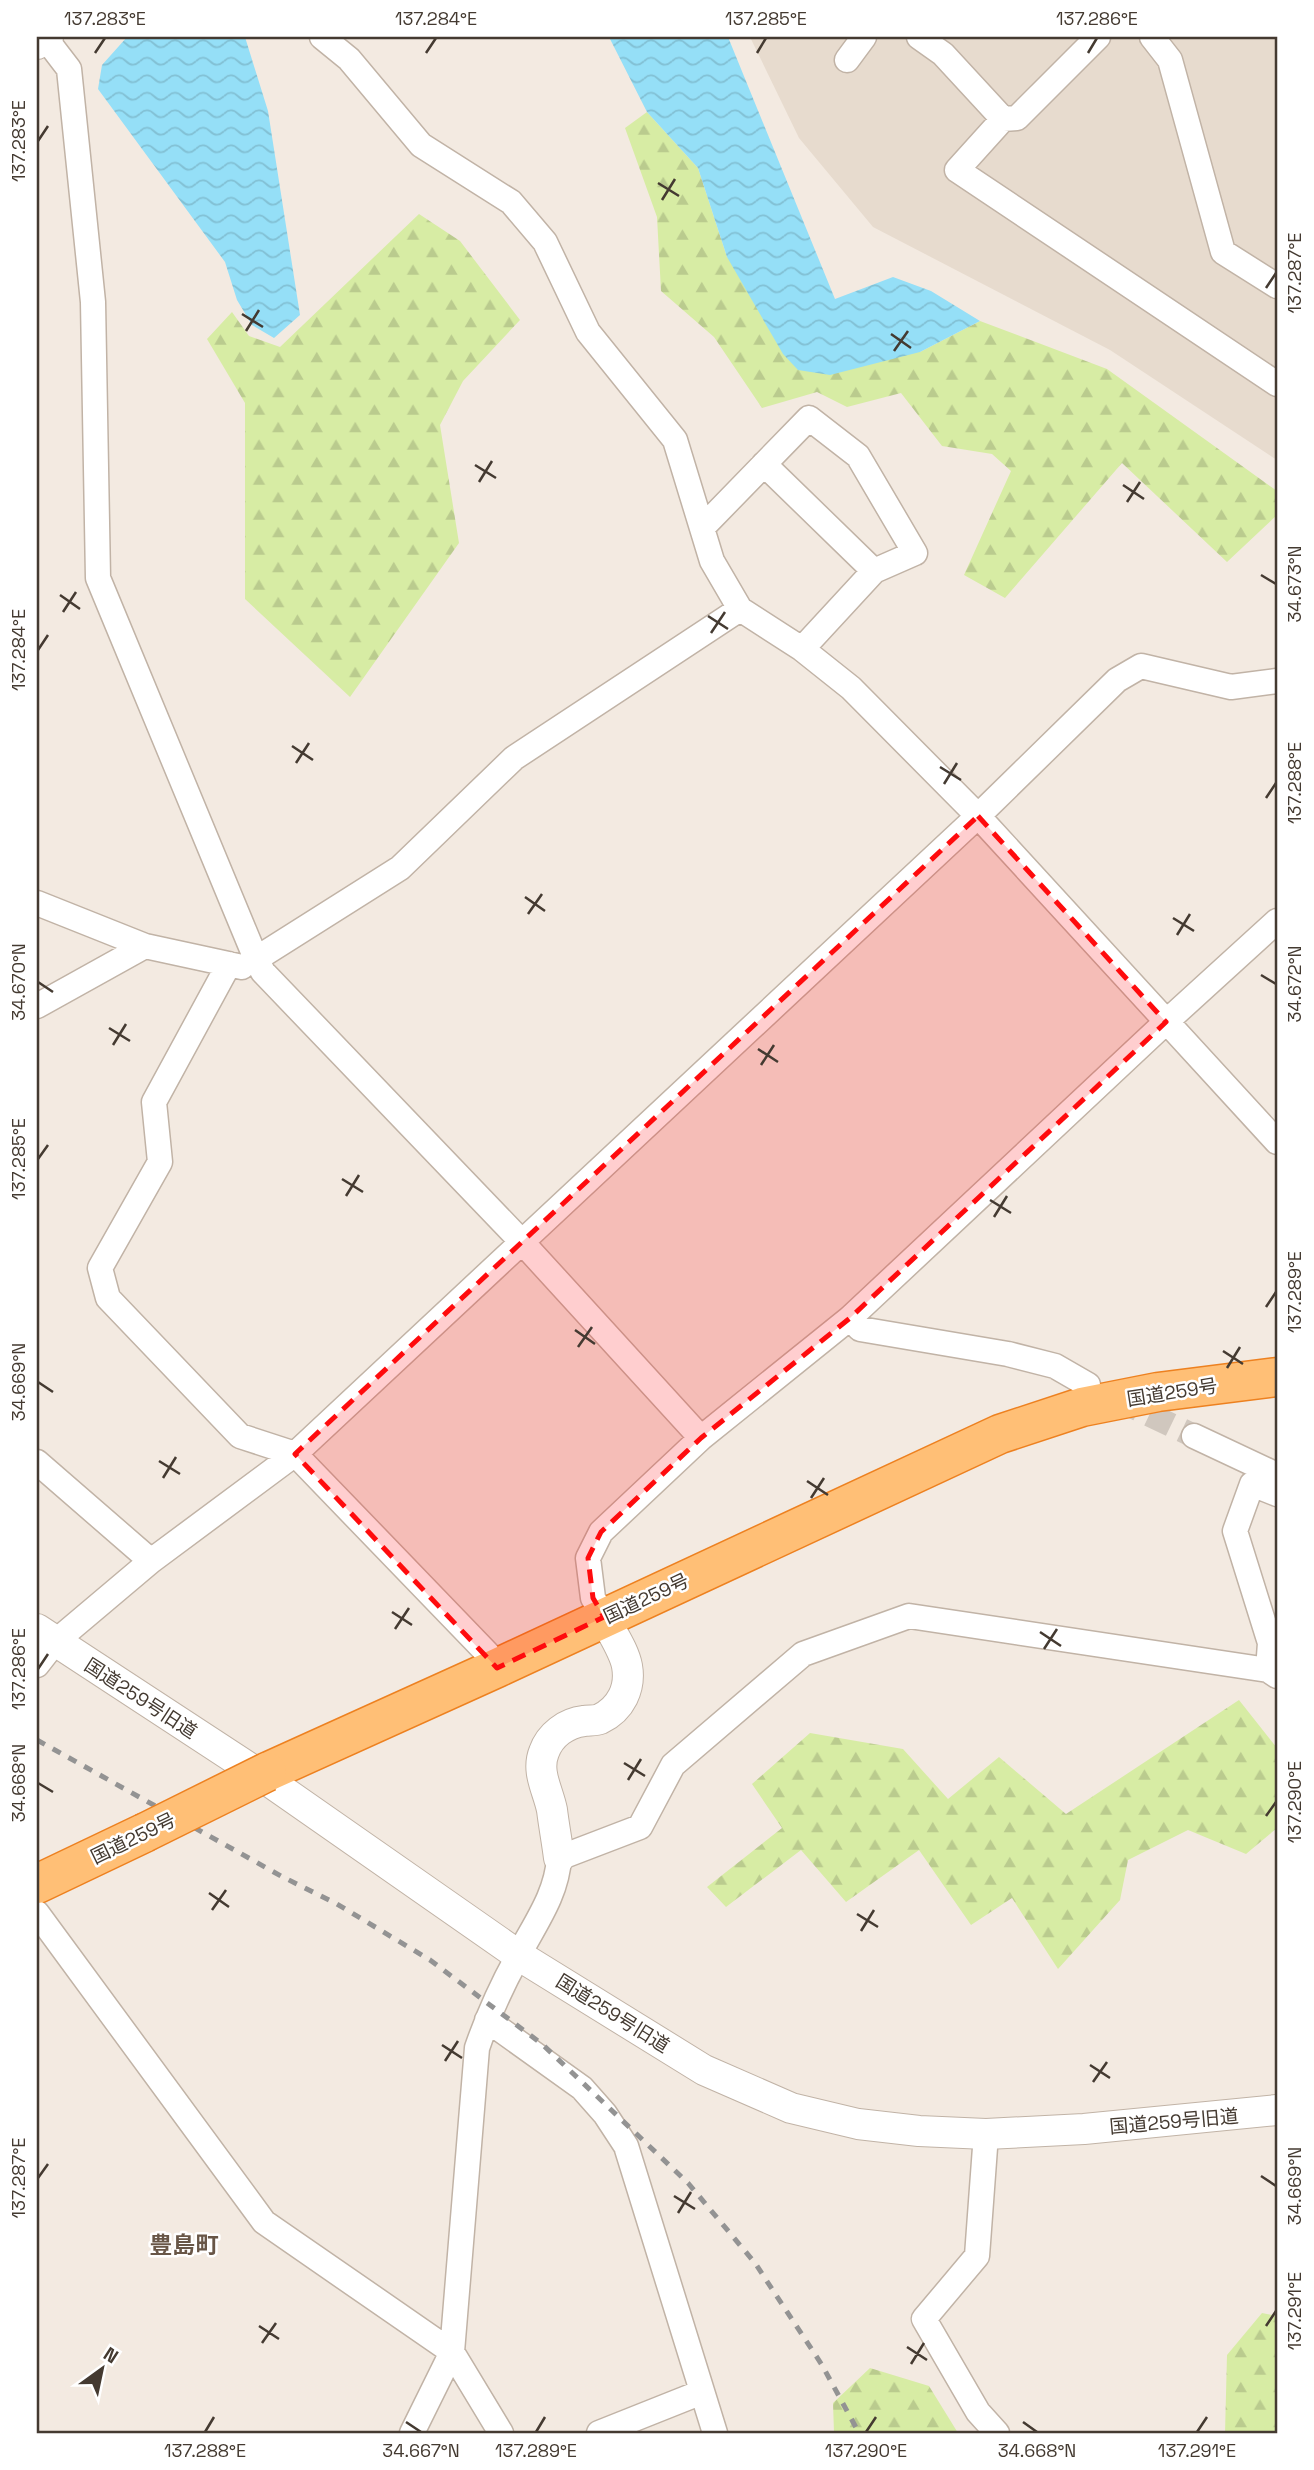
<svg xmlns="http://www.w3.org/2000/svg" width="1314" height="2470" viewBox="0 0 1314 2470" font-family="'Space Grotesk','Noto Sans JP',sans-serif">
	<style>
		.residential { fill: #e7dbce }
		.forest { fill: url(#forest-firs) }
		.water { fill: url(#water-waves) }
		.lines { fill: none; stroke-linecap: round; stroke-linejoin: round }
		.minor-tunnel { stroke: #d0c7be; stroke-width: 24; stroke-dasharray: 24 12; stroke-linecap: butt }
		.minor-casing { stroke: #c1b3a6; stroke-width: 27 }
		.tertiary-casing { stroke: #c1b3a6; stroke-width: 32 }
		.trunk-casing { stroke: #ed8120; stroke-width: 41 }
		.minor { stroke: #fff; stroke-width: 24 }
		.tertiary { stroke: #fff; stroke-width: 30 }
		.trunk { stroke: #ffbf76; stroke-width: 38 }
		.rail { stroke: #939393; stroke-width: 5; stroke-dasharray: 9 9; stroke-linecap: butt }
		.trunk-bridge-casing { stroke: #ed8120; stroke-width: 41; stroke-linecap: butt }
		.trunk-bridge { stroke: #ffbf76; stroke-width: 38 }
		.marked { fill: #ff0b0d; fill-opacity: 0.2; stroke: #ff0b0d; stroke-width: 5; stroke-dasharray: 14 9; stroke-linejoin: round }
		.ticks { fill: none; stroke: #443a31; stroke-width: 2.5 }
		.labels { text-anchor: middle; stroke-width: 5; stroke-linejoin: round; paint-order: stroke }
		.street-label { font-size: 19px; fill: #443a31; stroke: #fff }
		.quarter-label { font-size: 23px; font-weight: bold; fill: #685647; stroke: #fff }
		.neatline { fill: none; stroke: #443a31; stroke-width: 2.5 }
		.ticks-label { font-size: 18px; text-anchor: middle; fill: #443a31 }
	</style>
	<defs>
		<pattern id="forest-firs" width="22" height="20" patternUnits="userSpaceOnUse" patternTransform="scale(1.75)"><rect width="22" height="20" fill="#d7eca4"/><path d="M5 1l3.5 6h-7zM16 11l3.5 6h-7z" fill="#bacb8e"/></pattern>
		<pattern id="water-waves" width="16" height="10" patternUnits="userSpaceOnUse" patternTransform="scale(1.75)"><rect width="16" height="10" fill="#95dff7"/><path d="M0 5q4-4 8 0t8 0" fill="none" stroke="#82c0d4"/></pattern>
	</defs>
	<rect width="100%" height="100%" fill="#f3eae1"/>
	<path class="residential" d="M 750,37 L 1277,37 L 1277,460 L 1110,350 L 873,227 L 799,138 Z"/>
	<path class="forest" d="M 647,112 L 698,168 L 727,257 L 920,352 L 980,321 L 1107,369 L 1277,491 L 1277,515 L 1227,562 L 1122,463 L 1005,598 L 964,575 L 1011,471 L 992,454 L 942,446 L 901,393 L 847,407 L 817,392 L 762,408 L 714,337 L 661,291 L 657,217 L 625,128 Z
		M 419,214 L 460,241 L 520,320 L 463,381 L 440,425 L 459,543 L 350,697 L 245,599 L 245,403 L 207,339 L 232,312 L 249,336 L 280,347 Z
		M 1239,1700 L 1277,1748 L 1277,1828 L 1246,1854 L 1188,1830 L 1128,1860 L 1120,1900 L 1058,1969 L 1012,1898 L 971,1925 L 919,1850 L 846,1902 L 801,1850 L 726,1907 L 707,1887 L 782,1828 L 752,1784 L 810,1733 L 903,1749 L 948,1799 L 999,1757 L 1066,1814 Z
		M 1262,2313 L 1277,2316 L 1277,2433 L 1225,2433 L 1227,2355 Z
		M 870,2368 L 929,2386 L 958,2433 L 834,2433 L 833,2403 Z"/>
	<path class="water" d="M 127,37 L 245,37 L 268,111 L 300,315 L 274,338 L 252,325 L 237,300 L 225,262 L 98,89 L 102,65 Z
		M 609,37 L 728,37 L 835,299 L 893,277 L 931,291 L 980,321 L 920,352 L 830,375 L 798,370 L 783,354 L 727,257 L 698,168 L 647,112 Z"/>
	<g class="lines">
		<path class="minor-tunnel" d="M 1117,1399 L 1194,1436"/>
		<defs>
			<path id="minor" d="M 322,37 L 349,59 L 421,145 L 511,202 L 545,242 L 588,332 L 675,440 L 712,561 L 740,609 L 802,649 L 851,688 L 978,816 L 1277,1142
				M 919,37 L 943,54 L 1003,119 L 1017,118 L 1098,37
				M 1152,37 L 1170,60 L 1223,252 L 1277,286
				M 46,39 L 69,69 L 93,302 L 98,578 L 256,959 L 263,972 L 522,1242 L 701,1438
				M 847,60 L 864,37
				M 1003,119 L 957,170 L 1277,384
				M 764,464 L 874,571
				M 703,527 L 809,418 L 858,456 L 915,553 L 874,571 L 802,649
				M 37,903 L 145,946 L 242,967
				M 256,959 L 400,868 L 514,758 L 740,609
				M 229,964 L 154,1102 L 160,1162 L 100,1268 L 108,1298 L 240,1436 L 295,1454 L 488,1654 L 497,1668
				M 37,1006 L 145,946
				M 850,1318 L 860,1329 L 1008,1354 L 1055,1366 L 1088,1385
				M 1194,1436 L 1277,1475
				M 37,1462 L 151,1561
				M 604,1617 L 593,1598 L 588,1558 L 601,1532 L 701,1438 L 850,1318 L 1166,1022 L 1277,921
				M 37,1665 L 55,1642 L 151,1561 L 295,1454 L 978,816 L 1117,680 L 1141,666 L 1231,687 L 1277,681
				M 1268,1670 L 1270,1643 L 1235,1531 L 1252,1484 L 1277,1494
				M 37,1913 L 264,2222 L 452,2352 L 501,2433
				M 487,2020 L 582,2088 L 605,2114 L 626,2146 L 715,2433
				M 986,2134 L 977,2256 L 924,2319 L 978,2412 L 997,2433
				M 412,2433 L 452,2352 L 477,2048 C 488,2016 501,1987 517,1958 C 534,1925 557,1895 559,1858 L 640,1827 L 673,1765 L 803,1654 L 909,1616 L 1268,1670 L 1277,1676
				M 599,2433 L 702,2392"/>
			<path id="tertiary" d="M 37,44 L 48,37
				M 37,1629 L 263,1777 L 518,1955 L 704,2070 L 791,2108 L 858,2124 L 919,2131 L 986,2134 L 1084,2129 L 1277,2110
				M 559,1858 C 557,1842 554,1826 552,1810 C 548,1790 536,1772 544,1752 C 550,1735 566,1723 584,1721 C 589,1720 595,1721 600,1719 C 621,1709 631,1688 627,1666 C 624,1650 611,1632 604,1617"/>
			<path id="trunk" d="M 267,1772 L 497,1668 L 1000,1434 L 1082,1407 L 1158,1392 L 1277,1377
				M 37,1884 L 144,1833"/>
		</defs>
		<use href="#minor" class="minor-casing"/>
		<use href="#tertiary" class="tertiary-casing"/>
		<use href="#trunk" class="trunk-casing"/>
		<use href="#minor" class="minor"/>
		<use href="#tertiary" class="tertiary"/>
		<use href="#trunk" class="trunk"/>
		<path class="rail" d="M 37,1740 L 281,1876 L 337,1904 L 430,1960 L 542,2044 L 688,2183 L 755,2263 L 822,2365 L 859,2433"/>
		<defs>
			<path id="trunk-bridge" d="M 144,1833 L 267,1772"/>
		</defs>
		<use href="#trunk-bridge" class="trunk-bridge-casing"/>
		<use href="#trunk-bridge" class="trunk-bridge"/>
	</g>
	<path class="marked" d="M 978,816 L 1166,1022 L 850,1318 L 701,1438 L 601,1532 L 588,1558 L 593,1598 L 604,1617 L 497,1668 L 295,1454 Z"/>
	<path class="ticks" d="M 95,53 L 105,38M 426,53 L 436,38M 757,53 L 766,38M 1088,53 L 1097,38M 38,141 L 48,126M 658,183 L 679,196M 662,200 L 675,179M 1266,288 L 1276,273M 242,314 L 263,327M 246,331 L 259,310M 891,334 L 911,348M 894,351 L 908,331M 475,465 L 496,478M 479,482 L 492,461M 1123,485 L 1144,499M 1127,502 L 1140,482M 1261,575 L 1276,584M 60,595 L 80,609M 63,612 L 76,592M 708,616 L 728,629M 711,633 L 725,612M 38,650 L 48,635M 292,746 L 313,760M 296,763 L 309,743M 940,767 L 961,780M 944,784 L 957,763M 1266,798 L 1276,783M 525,897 L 545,911M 528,914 L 542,894M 1173,918 L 1194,931M 1177,935 L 1190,914M 1261,975 L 1276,984M 38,982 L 53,992M 109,1028 L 130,1041M 113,1045 L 126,1024M 758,1049 L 778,1062M 761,1065 L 774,1045M 38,1159 L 48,1145M 342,1179 L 363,1192M 346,1196 L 359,1175M 990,1200 L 1011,1213M 994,1217 L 1007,1196M 1266,1307 L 1276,1292M 575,1330 L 595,1344M 578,1347 L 592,1327M 1223,1351 L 1243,1364M 1227,1368 L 1240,1347M 38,1382 L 53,1392M 159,1461 L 180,1474M 163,1478 L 176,1457M 807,1481 L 828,1495M 811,1498 L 824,1478M 392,1612 L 412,1625M 395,1629 L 409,1608M 1040,1632 L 1061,1646M 1044,1649 L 1057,1629M 38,1669 L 48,1654M 624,1763 L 645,1776M 628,1780 L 641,1759M 38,1783 L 53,1792M 1266,1816 L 1276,1802M 209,1893 L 229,1907M 212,1910 L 226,1890M 857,1914 L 878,1927M 861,1931 L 874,1910M 442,2045 L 462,2058M 445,2061 L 458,2041M 1090,2065 L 1110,2078M 1093,2082 L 1107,2062M 1261,2176 L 1276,2186M 38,2178 L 48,2164M 674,2196 L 695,2209M 678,2213 L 691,2192M 259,2326 L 279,2339M 1266,2326 L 1276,2311M 262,2343 L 276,2323M 907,2347 L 927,2360M 911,2364 L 924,2343M 406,2422 L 421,2432M 1023,2422 L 1037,2432M 205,2432 L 214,2417M 536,2432 L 545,2417M 866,2432 L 876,2417M 1197,2432 L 1207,2417"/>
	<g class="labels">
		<g class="street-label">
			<text transform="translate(1172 1392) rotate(-9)" y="7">国道259号</text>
			<text transform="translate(646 1598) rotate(-25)" y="7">国道259号</text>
			<text transform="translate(141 1698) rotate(33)" y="7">国道259号旧道</text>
			<text transform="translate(133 1838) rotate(-26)" y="7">国道259号</text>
			<text transform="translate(613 2013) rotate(32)" y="7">国道259号旧道</text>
			<text transform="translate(1174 2121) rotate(-5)" y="7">国道259号旧道</text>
		</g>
		<g class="quarter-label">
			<text x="184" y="2253">豊島町</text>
		</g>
	</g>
	<rect width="1314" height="2470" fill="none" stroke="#ffffff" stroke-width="77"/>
	<g transform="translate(102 2369) rotate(33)" stroke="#ffffff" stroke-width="5" paint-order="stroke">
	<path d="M0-5L12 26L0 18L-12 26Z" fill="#443a31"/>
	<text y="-10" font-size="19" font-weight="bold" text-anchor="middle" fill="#443a31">N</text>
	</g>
	<rect x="38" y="38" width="1238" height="2394" class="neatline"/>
	<g class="ticks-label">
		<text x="105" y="25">137.283°E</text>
		<text x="436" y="25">137.284°E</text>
		<text x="766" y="25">137.285°E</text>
		<text x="1097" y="25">137.286°E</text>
		<text transform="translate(19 141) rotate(-90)" y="6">137.283°E</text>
		<text transform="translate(1295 273) rotate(-90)" y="6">137.287°E</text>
		<text transform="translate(1295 584) rotate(-90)" y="6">34.673°N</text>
		<text transform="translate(19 650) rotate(-90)" y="6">137.284°E</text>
		<text transform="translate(1295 783) rotate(-90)" y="6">137.288°E</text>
		<text transform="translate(19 982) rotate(-90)" y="6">34.670°N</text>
		<text transform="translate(1295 984) rotate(-90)" y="6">34.672°N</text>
		<text transform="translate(19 1159) rotate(-90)" y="6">137.285°E</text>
		<text transform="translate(1295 1292) rotate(-90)" y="6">137.289°E</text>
		<text transform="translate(19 1382) rotate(-90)" y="6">34.669°N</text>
		<text transform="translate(19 1669) rotate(-90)" y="6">137.286°E</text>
		<text transform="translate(19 1783) rotate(-90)" y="6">34.668°N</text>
		<text transform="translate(1295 1802) rotate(-90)" y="6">137.290°E</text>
		<text transform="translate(19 2178) rotate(-90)" y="6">137.287°E</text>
		<text transform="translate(1295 2186) rotate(-90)" y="6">34.669°N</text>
		<text transform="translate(1295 2311) rotate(-90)" y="6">137.291°E</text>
		<text x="205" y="2457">137.288°E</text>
		<text x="421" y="2457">34.667°N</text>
		<text x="536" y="2457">137.289°E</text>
		<text x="866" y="2457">137.290°E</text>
		<text x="1037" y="2457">34.668°N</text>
		<text x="1197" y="2457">137.291°E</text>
	</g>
</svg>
